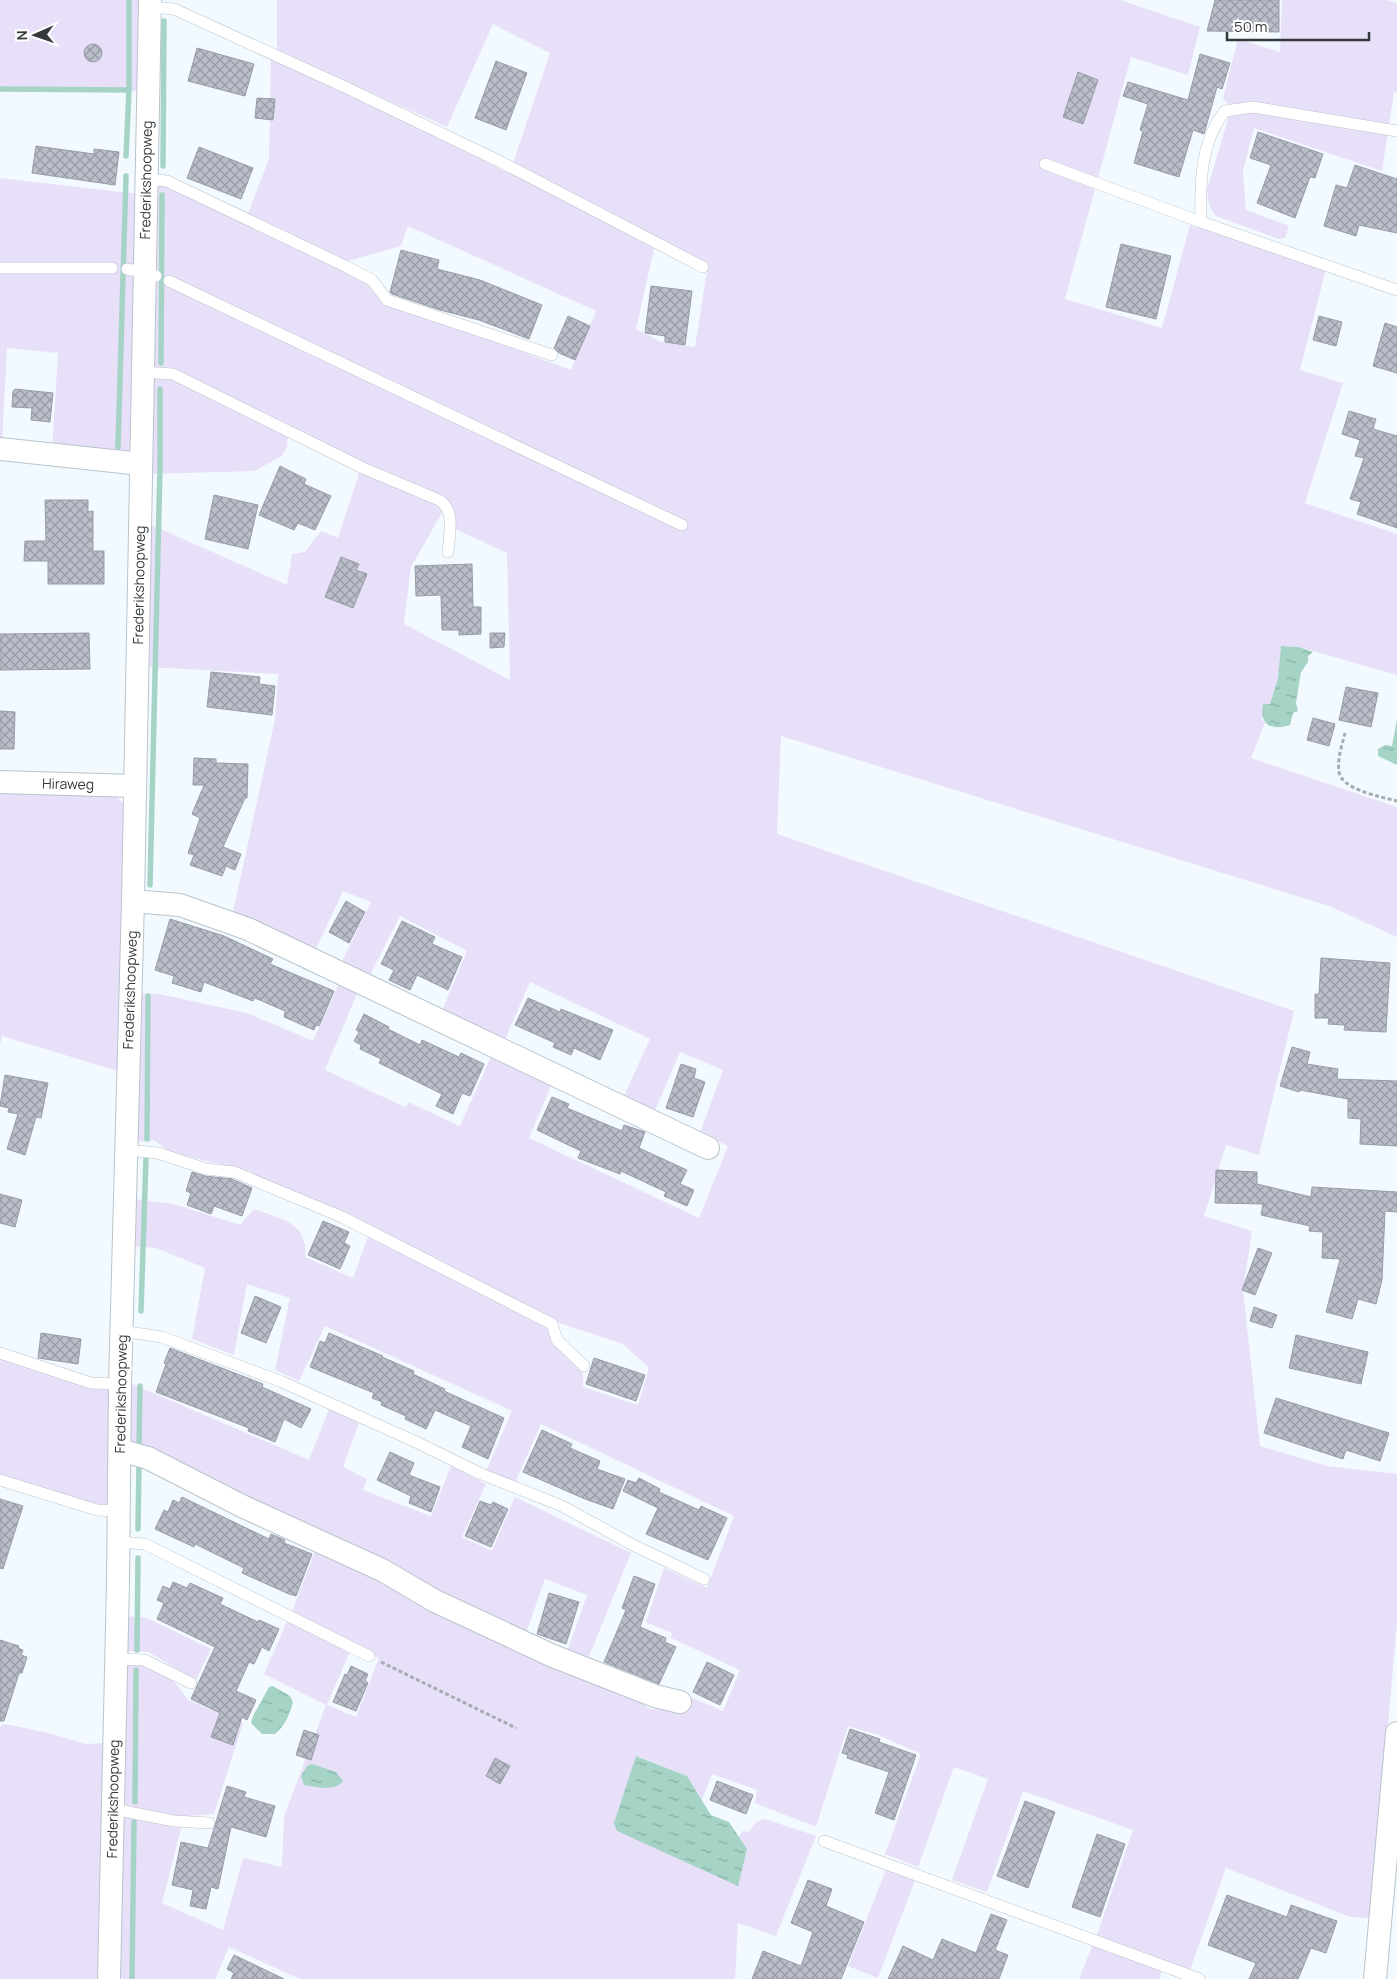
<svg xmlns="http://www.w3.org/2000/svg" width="1397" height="1979" viewBox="0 0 1397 1979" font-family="Manrope,sans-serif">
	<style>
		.grass { fill: #e8dff9 }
		.water { fill: url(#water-ripples) }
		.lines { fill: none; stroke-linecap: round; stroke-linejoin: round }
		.stream { stroke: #a5d4c6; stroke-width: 5.5 }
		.building { fill: url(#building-cross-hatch); stroke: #989ca7 }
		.lane-casing { stroke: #b8c4cc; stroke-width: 12 }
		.street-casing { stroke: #b8c4cc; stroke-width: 24 }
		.path { stroke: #a5acb0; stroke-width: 3; stroke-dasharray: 4 2.5; stroke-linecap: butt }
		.lane { stroke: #fff; stroke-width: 11 }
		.street { stroke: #fff; stroke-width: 22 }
		.labels { text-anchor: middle; stroke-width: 4.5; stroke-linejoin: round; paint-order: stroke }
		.street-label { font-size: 14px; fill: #34393c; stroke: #fff }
	</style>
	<defs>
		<pattern id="water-ripples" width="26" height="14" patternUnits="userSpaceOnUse" patternTransform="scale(1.25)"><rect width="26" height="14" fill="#a5d4c6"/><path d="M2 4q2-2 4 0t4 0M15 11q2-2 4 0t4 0" fill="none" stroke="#87ada2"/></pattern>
		<pattern id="building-cross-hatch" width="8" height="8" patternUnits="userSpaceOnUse" patternTransform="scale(1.25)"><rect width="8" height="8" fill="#babeca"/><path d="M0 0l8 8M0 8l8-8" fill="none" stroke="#989ba5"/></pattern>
	</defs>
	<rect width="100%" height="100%" fill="#f2faff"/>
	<path class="grass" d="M 0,0 L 142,0 L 139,91 L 0,89 Z
		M 277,0 L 1120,0 L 1200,27 L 1188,75 L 1131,57 L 1065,299 L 1162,328 L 1190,225 L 1326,269 L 1300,370 L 1343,383 L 1305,503 L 1397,534 L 1397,675 L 1299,647 L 1282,646 L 1278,678 L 1270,704 L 1263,704 L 1262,719 L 1265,723 L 1251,758 L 1397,807 L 1397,937 L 1329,906 L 781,736 L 777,834 L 1294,1011 L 1259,1155 L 1226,1145 L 1204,1216 L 1252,1231 L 1243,1290 L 1260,1446 L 1327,1466 L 1397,1474 L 1397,1622 L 1371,1918 L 1350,1917 L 1226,1868 L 1190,1970 L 1097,1935 L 1133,1830 L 1023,1791 L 987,1892 L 952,1880 L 988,1779 L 954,1767 L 918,1867 L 885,1854 L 921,1754 L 878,1735 L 848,1726 L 816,1827 L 755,1803 L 757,1790 L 712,1774 L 702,1800 L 687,1776 L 637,1756 L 747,1849 L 739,1837 L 742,1831 L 749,1832 L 756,1822 L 765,1819 L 816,1836 L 776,1936 L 738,1923 L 735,1979 L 300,1979 L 229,1947 L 215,1979 L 122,1979 L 119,1975 L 121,1813 L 182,1825 L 162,1903 L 223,1930 L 243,1858 L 282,1867 L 284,1816 L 326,1705 L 264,1674 L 288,1619 L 350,1651 L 327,1705 L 356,1717 L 379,1658 L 291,1614 L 318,1544 L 609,1682 L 650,1709 L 680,1710 L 692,1698 L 723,1711 L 740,1670 L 671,1638 L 672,1633 L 646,1622 L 664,1568 L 707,1588 L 734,1516 L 541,1424 L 515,1483 L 486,1471 L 512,1411 L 325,1326 L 299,1381 L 275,1370 L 290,1298 L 247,1284 L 234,1355 L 192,1339 L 205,1268 L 156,1248 L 133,1246 L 134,1199 L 174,1204 L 240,1225 L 254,1209 C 280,1219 309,1222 305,1257 L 353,1278 L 369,1234 L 550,1326 L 583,1370 L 583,1387 L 638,1405 L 649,1368 L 623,1344 L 553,1321 L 253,1177 L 252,1172 L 170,1152 L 154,1140 L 139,1142 L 135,1137 L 139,993 L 159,994 L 247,1013 L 313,1041 L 340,981 L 359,989 L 325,1070 L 405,1107 L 408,1102 L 460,1126 L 493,1052 L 553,1081 L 529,1138 L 699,1218 L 728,1146 L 700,1133 L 723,1070 L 680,1052 L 654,1113 L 623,1098 L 650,1039 L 530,982 L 503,1044 L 441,1013 L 467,951 L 400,916 L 370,975 L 342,961 L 371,902 L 343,891 L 314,953 L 233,912 L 275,719 L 278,674 L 147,667 L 149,524 L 287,585 L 292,554 L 305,552 L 321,531 L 338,538 L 360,470 L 438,504 L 443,511 L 411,567 L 404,624 L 510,680 L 507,553 L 455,529 L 454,508 L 445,499 L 365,465 L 172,368 L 152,367 L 154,188 L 158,183 L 166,184 L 371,285 L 387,302 L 571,370 L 596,311 L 408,226 L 401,246 L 348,261 L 340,259 L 247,216 L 269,159 L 271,56 L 655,245 L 636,329 L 661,342 L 695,347 L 708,264 L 513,163 L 550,53 L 493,24 L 447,127 L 277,50 Z
		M 1282,0 L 1387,0 L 1397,3 L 1397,93 L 1394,92 L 1382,171 L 1254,128 L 1243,171 L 1246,210 L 1289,226 L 1285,238 L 1279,239 L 1216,216 C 1209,208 1208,201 1207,190 L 1230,112 L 1229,105 L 1223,98 L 1238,39 L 1280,52 Z
		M 0,178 L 138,194 L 132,451 L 125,455 L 52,451 L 58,353 L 7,348 L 2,445 L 0,445 Z
		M 151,376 L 172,377 L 288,435 L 287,447 L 282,456 L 254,471 L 149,474 Z
		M 0,791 L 117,796 L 126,808 L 121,1072 L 2,1036 L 0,1045 Z
		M 0,1357 L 107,1389 L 111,1394 L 110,1504 L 90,1504 L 0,1475 Z
		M 128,1382 L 309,1460 L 329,1409 L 359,1423 L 343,1467 L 367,1479 L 363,1490 L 431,1516 L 451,1466 L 486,1484 L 462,1537 L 492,1551 L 515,1497 L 631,1553 L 585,1666 L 565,1657 L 587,1595 L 545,1579 L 524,1639 L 129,1446 Z
		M 126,1616 L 147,1618 L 211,1649 L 196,1680 L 148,1652 L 125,1651 Z
		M 124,1665 L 142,1666 L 172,1679 L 188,1700 L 243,1723 L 214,1814 L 177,1817 L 122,1805 Z
		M 6,1724 L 48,1733 L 86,1744 L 105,1743 L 99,1979 L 0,1979 L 0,1728 L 1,1725 Z
		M 887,1867 L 916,1878 L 878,1978 L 848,1966 Z
		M 1093,1944 L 1162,1971 L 1159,1979 L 1079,1979 Z"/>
	<path class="water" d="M 1281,646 L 1299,647 L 1313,652 L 1308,656 L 1308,662 L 1301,672 L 1296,703 L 1298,711 L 1293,713 L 1290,725 C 1271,731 1259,725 1263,704 L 1270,704 L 1278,678 Z
		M 1397,720 L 1397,765 L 1378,756 L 1378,749 L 1385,745 L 1392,746 Z
		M 273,1686 L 290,1696 L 293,1702 C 290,1714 285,1726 275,1734 L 262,1734 L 251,1723 L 253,1716 L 269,1687 Z
		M 636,1756 L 687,1776 L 711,1815 L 729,1822 L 747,1849 L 738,1886 L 617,1831 L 614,1823 Z
		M 312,1764 L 336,1772 L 343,1781 C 335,1792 316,1787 304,1785 L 301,1776 L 307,1766 Z"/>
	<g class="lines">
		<path class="stream" d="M 0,89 L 129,90
			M 126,156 L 129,90 L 129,0
			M 163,166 L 164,21
			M 161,363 L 162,195
			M 118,447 L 126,176
			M 150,885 L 160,466 L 160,389
			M 147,1139 L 148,996
			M 141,1311 L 146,1158
			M 139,1449 L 140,1386
			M 138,1529 L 139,1465
			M 137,1650 L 138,1558
			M 135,1802 L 136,1670
			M 132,1979 L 134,1822"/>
	</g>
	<path class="building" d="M 1215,0 L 1279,0 L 1279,32 L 1207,31 Z
		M84 53a9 9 0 1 1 18 0a9 9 0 1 1-18 0Z
		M 197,48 L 254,64 L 245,96 L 188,81 Z
		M 1200,54 L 1230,63 L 1222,89 L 1217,87 L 1204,134 L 1193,130 L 1179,177 L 1134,163 L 1143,131 L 1140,130 L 1148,104 L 1123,96 L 1128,82 L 1188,100 Z
		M 496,61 L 527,73 L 506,130 L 475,118 Z
		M 1078,72 L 1098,80 L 1083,124 L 1063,117 Z
		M 257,98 L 275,99 L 273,120 L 255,118 Z
		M 1258,132 L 1323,154 L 1315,178 L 1310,177 L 1295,218 L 1257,203 L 1271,165 L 1250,158 Z
		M 36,146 L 94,154 L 94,149 L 119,152 L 115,185 L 32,173 Z
		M 199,147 L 253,168 L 241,199 L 187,178 Z
		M 1355,165 L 1397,179 L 1397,233 L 1359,225 L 1356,236 L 1324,226 L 1336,185 L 1347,188 Z
		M 1121,244 L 1171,256 L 1156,319 L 1106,307 Z
		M 401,250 L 439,260 L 437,269 L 480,280 L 542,305 L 529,339 L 479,320 L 440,310 L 392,294 L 390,292 Z
		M 651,286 L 692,291 L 685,345 L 665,342 L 665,336 L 645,333 Z
		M 568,316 L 590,326 L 575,360 L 559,353 L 554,348 Z
		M 1319,316 L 1342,322 L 1336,346 L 1313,340 Z
		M 1385,323 L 1397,327 L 1397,373 L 1373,366 Z
		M 15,389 L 53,393 L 50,422 L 31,420 L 32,408 L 12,407 L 13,391 Z
		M 1349,411 L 1376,419 L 1373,429 L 1397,436 L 1397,528 L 1357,514 L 1361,502 L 1350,499 L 1364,458 L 1355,456 L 1360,440 L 1342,434 Z
		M 280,466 L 306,479 L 304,484 L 331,496 L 315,530 L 298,523 L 294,530 L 259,515 Z
		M 214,495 L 258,505 L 248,549 L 205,539 Z
		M 45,500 L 88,500 L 88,512 L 93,511 L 93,551 L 104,551 L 104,584 L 48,584 L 48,561 L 24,561 L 25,541 L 46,541 Z
		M 341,557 L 359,564 L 356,570 L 367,574 L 353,608 L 325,597 Z
		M 472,564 L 473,607 L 481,607 L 481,634 L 459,635 L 459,630 L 442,630 L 441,595 L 416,596 L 415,566 Z
		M 89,633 L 90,669 L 0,670 L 0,634 Z
		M 490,633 L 505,633 L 504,647 L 490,648 Z
		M 211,672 L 260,677 L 259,684 L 275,686 L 272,715 L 207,707 Z
		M 1346,687 L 1378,693 L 1371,727 L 1339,720 Z
		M 0,711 L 15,712 L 14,749 L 0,749 Z
		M 1313,718 L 1335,724 L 1329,746 L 1307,740 Z
		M 194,758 L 216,759 L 216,763 L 248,764 L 247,798 L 245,798 L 223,847 L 241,854 L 235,870 L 226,866 L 222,876 L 190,865 L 194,855 L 188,853 L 200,818 L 192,814 L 204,785 L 193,785 Z
		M 346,901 L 365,912 L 349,943 L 329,932 Z
		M 170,919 L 224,936 L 273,959 L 270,964 L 334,991 L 319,1026 L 316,1025 L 314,1030 L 284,1017 L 285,1011 L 255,998 L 253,1001 L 204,982 L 201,992 L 172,983 L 174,976 L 155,970 Z
		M 402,921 L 435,937 L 432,944 L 462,957 L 448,990 L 417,975 L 410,990 L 389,980 L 394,970 L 381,964 Z
		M 1321,958 L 1390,963 L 1386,1032 L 1344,1030 L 1345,1025 L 1328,1024 L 1329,1018 L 1315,1018 L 1315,994 L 1319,994 Z
		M 528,998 L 560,1012 L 561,1009 L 613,1030 L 600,1060 L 574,1048 L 571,1055 L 553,1047 L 555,1043 L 515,1025 Z
		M 364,1014 L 389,1027 L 388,1029 L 420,1045 L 422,1040 L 459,1057 L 461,1053 L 484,1064 L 470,1096 L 462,1093 L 453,1114 L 436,1106 L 442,1094 L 379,1063 L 381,1059 L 360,1049 L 361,1045 L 354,1041 L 359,1032 L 356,1030 Z
		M 1292,1047 L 1310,1052 L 1307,1064 L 1338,1069 L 1337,1079 L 1397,1081 L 1397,1146 L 1360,1144 L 1361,1119 L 1348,1118 L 1348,1099 L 1300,1090 L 1299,1092 L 1280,1086 Z
		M 681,1064 L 696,1069 L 694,1078 L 705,1082 L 693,1117 L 666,1108 Z
		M 5,1075 L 48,1083 L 41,1118 L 36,1117 L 25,1155 L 7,1149 L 18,1114 L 8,1112 L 9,1108 L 0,1106 Z
		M 552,1097 L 569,1104 L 567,1108 L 622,1131 L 624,1125 L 645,1132 L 639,1148 L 687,1170 L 680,1184 L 694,1190 L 687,1206 L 664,1196 L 666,1192 L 621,1171 L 620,1174 L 578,1158 L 581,1151 L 537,1130 Z
		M 1216,1170 L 1257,1172 L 1257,1184 L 1311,1197 L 1312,1187 L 1397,1192 L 1397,1212 L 1385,1211 L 1382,1280 L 1376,1304 L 1358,1299 L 1352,1319 L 1326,1312 L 1340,1259 L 1322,1258 L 1323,1232 L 1309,1231 L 1310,1226 L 1261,1215 L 1263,1204 L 1215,1203 Z
		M 192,1172 L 205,1176 L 232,1179 L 252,1188 L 242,1216 L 214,1206 L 211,1214 L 187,1205 L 191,1193 L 186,1191 Z
		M 0,1194 L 22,1200 L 15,1227 L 0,1223 Z
		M 323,1221 L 349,1232 L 344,1243 L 350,1246 L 340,1269 L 308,1255 Z
		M 1258,1248 L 1272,1253 L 1255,1295 L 1242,1290 Z
		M 255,1296 L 281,1307 L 266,1343 L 241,1333 Z
		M 1254,1307 L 1277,1315 L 1272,1328 L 1250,1321 Z
		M 41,1333 L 81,1339 L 78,1364 L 38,1358 Z
		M 329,1333 L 383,1356 L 382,1357 L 414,1371 L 413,1374 L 445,1389 L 444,1391 L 504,1418 L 488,1459 L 462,1447 L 471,1426 L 435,1410 L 426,1429 L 405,1419 L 406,1416 L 381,1405 L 382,1402 L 372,1398 L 374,1393 L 310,1367 L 320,1341 L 325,1343 Z
		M 1296,1335 L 1368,1352 L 1361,1384 L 1289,1368 Z
		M 170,1348 L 263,1384 L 262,1387 L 311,1409 L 301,1428 L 284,1419 L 275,1442 L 248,1431 L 249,1428 L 156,1392 L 166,1364 L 164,1363 Z
		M 594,1358 L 645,1375 L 636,1401 L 586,1384 Z
		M 1276,1398 L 1389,1433 L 1380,1461 L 1346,1450 L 1343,1459 L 1264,1433 Z
		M 542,1430 L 572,1444 L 570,1448 L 600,1461 L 597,1469 L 625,1479 L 613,1509 L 585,1499 L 523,1472 Z
		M 390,1452 L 414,1463 L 409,1475 L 440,1487 L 431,1512 L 409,1503 L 411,1496 L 377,1480 Z
		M 639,1478 L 660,1489 L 659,1492 L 699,1510 L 701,1506 L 727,1518 L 708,1560 L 646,1534 L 658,1508 L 623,1491 L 628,1480 L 636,1483 Z
		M 182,1497 L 269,1539 L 271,1534 L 285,1540 L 284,1543 L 312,1554 L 296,1596 L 289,1594 L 242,1573 L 244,1568 L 195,1544 L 194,1547 L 155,1529 L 164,1510 L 168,1512 L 173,1500 L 179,1503 Z
		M 0,1499 L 23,1506 L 3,1569 L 0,1568 Z
		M 480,1501 L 491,1505 L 493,1502 L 508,1509 L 491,1547 L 465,1536 Z
		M 634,1576 L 655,1584 L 640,1627 L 666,1638 L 665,1642 L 676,1647 L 659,1684 L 604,1662 L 626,1610 L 622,1608 Z
		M 173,1582 L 187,1588 L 190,1583 L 223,1598 L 220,1604 L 258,1622 L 259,1620 L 279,1629 L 269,1651 L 262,1647 L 254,1664 L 249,1662 L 236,1691 L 256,1700 L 247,1720 L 242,1717 L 233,1745 L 211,1737 L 220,1713 L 191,1699 L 215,1647 L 157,1619 L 164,1603 L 157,1600 L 163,1586 L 170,1589 Z
		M 549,1593 L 579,1602 L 566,1644 L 537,1634 Z
		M 0,1640 L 19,1646 L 18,1648 L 23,1650 L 21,1655 L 27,1657 L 22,1673 L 19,1673 L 4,1721 L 0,1721 Z
		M 707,1662 L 734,1675 L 720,1705 L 693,1692 Z
		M 351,1666 L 368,1674 L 365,1681 L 368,1683 L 356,1711 L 333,1702 L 345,1674 L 347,1675 Z
		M 850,1729 L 880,1739 L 879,1742 L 916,1755 L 894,1820 L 875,1813 L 889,1772 L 847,1758 L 848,1755 L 842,1753 Z
		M 304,1730 L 319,1735 L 311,1760 L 296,1755 Z
		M 495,1758 L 510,1766 L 500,1784 L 486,1776 Z
		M 717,1781 L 753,1795 L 746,1814 L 710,1800 Z
		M 227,1786 L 246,1792 L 244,1797 L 275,1806 L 266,1837 L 231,1827 L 218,1889 L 211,1887 L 206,1909 L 190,1906 L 193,1890 L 172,1885 L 181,1842 L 208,1848 Z
		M 1025,1801 L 1055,1812 L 1028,1888 L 997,1876 Z
		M 1097,1834 L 1125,1844 L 1100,1917 L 1072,1907 Z
		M 808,1880 L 832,1889 L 826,1906 L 864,1922 L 841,1979 L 752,1979 L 763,1951 L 801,1966 L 813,1932 L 791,1923 Z
		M 1227,1895 L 1287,1917 L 1291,1905 L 1337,1921 L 1326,1953 L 1311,1948 L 1298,1979 L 1249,1979 L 1256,1963 L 1208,1945 Z
		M 991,1914 L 1007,1920 L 995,1950 L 1008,1955 L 999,1979 L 888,1979 L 903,1946 L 933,1960 L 942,1939 L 976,1953 Z
		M 234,1955 L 284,1979 L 231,1979 L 234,1973 L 227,1969 Z"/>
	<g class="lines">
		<defs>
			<path id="lane" d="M 150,7 L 174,9 L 347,88 L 501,162 L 703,267
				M 1397,131 L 1253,107 L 1225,111 C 1200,142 1200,184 1201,222 L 1397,290
				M 1045,164 L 1201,222
				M 146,179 L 167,181 L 345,266 L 372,280 L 387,300 L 552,355
				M 0,268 L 112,268
				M 127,269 L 144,272 L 156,276
				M 169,281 L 682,525
				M 143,372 L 173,374 L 363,468 L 439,500 C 456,510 449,535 448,552
				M 126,1150 L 158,1153 L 206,1169 L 234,1172 L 342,1217 L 552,1324 L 557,1340 L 584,1366
				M 121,1331 L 162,1337 L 280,1381 L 414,1441 L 479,1473 L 562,1506 L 633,1545 L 704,1579
				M 0,1353 L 91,1383 L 120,1384
				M 0,1480 L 97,1510 L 119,1511
				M 119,1542 L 145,1544 L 369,1656
				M 116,1659 L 144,1660 L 191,1683
				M 113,1809 L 174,1821 L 209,1823
				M 824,1841 L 1199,1979"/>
			<path id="street" d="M 0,449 L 141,464
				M 0,782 L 135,786
				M 133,901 L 180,905 L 248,929 L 708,1148
				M 120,1450 L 148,1458 L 244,1507 L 382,1570 L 435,1601 L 553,1656 L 655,1696 L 680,1702
				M 109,1979 L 118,1582 L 120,1384 L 133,901 L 150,0
				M 1375,1979 L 1397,1733"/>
		</defs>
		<use href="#lane" class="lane-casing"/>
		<use href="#street" class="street-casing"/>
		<path class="path" d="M 1345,733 C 1342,745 1337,759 1339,772 C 1342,790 1382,797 1397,801
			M 381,1662 L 516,1728"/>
		<use href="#lane" class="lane"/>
		<use href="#street" class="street"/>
	</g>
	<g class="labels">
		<g class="street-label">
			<text transform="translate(146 180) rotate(-89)" y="5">Frederikshoopweg</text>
			<text transform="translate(139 585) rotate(-89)" y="5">Frederikshoopweg</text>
			<text transform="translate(68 784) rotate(1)" y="5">Hiraweg</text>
			<text transform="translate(130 990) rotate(-88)" y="5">Frederikshoopweg</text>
			<text transform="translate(121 1394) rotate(-89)" y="5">Frederikshoopweg</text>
			<text transform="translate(113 1799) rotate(-89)" y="5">Frederikshoopweg</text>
		</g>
	</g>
	<g transform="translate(35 35) rotate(268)" stroke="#ffffff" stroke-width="4" paint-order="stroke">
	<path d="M0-4L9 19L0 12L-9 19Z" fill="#34393c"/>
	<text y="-8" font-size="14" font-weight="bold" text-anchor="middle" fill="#34393c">N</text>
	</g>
	<path d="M1227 32v8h142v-8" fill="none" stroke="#34393c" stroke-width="2.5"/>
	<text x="1234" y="32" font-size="15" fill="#34393c" stroke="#ffffff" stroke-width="4" paint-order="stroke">50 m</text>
</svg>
